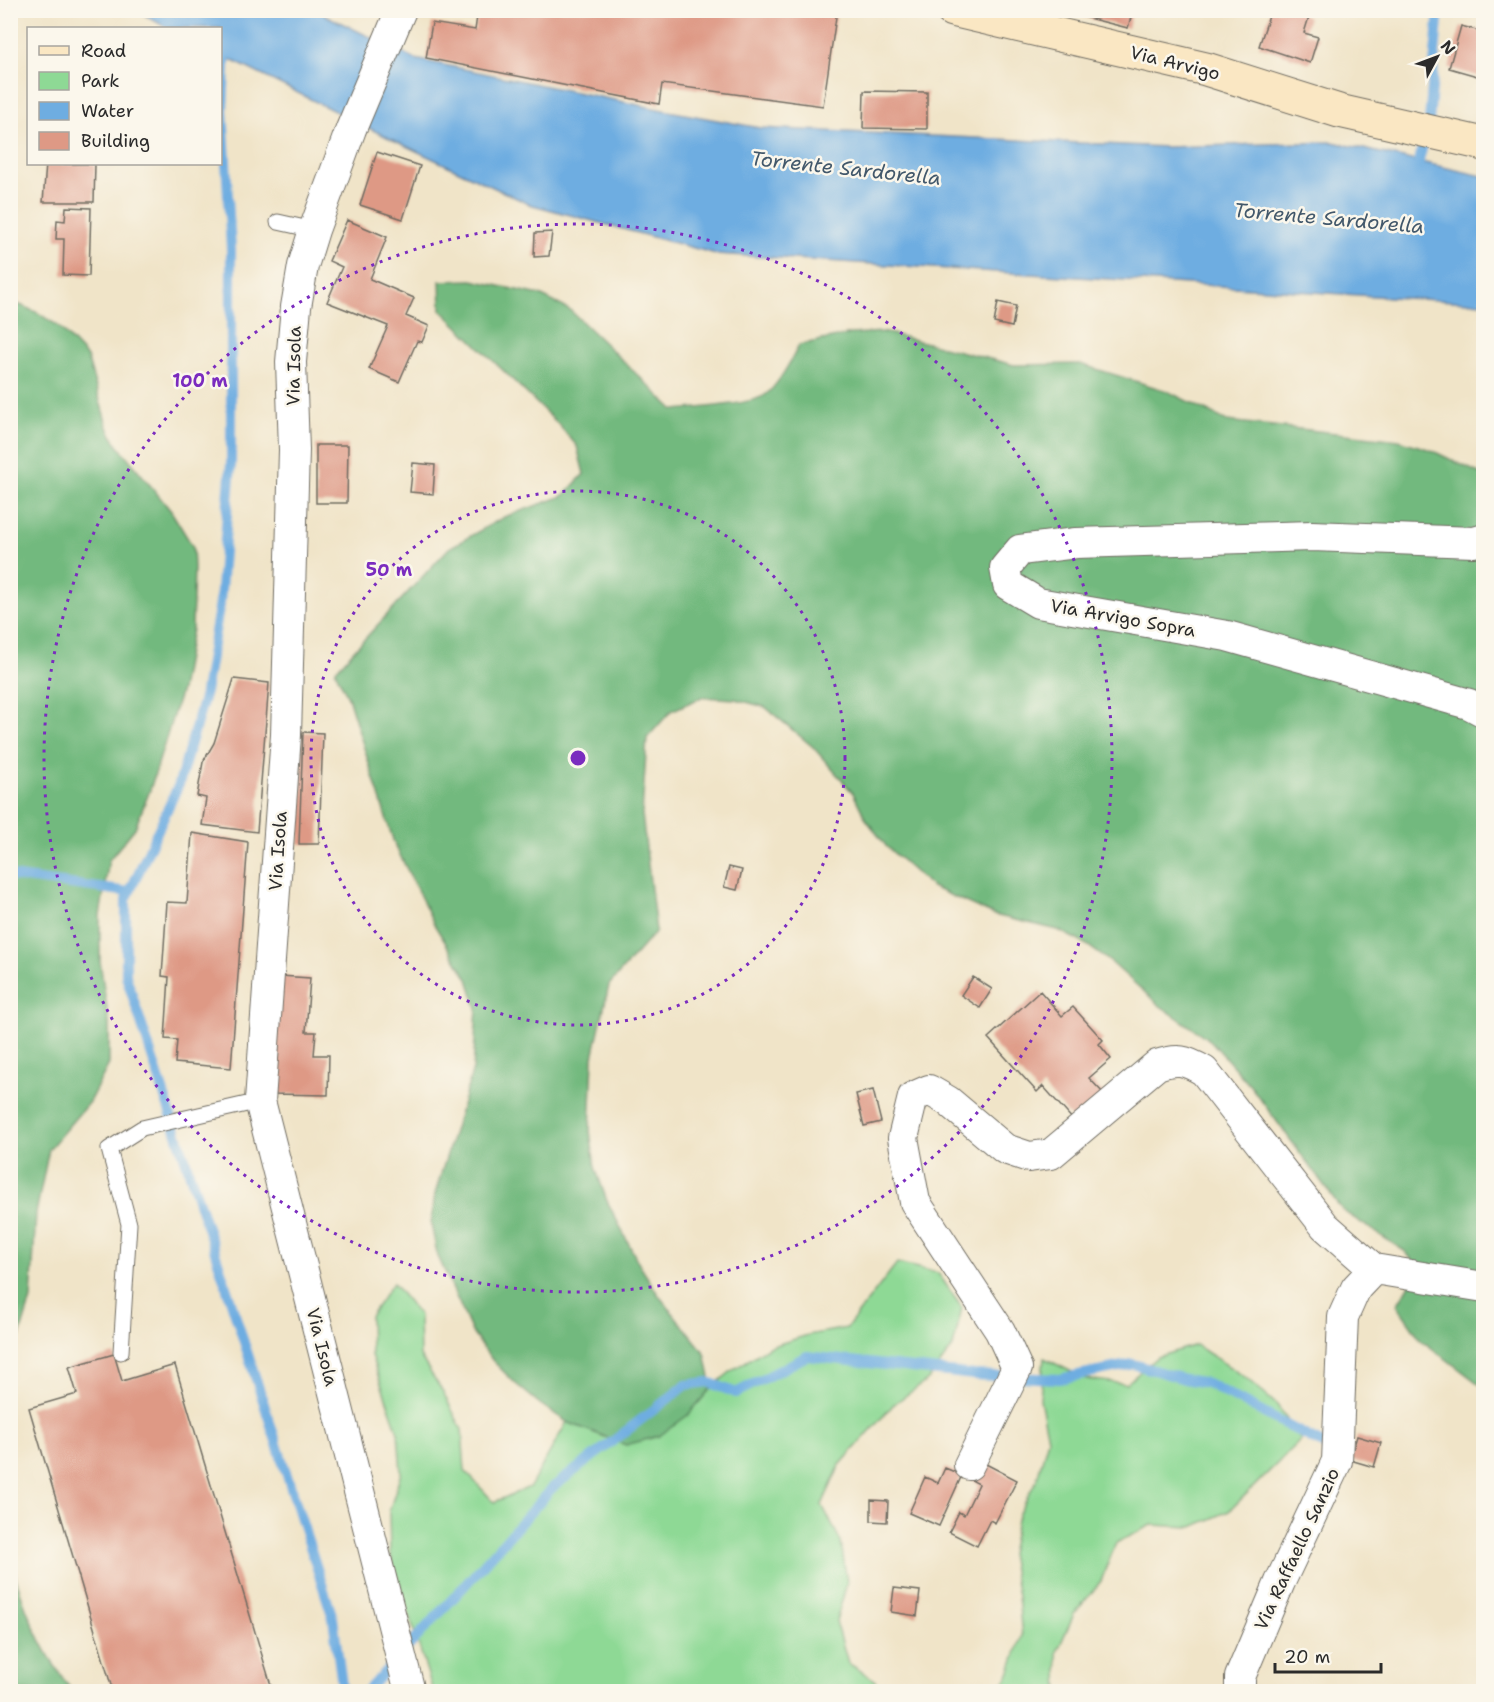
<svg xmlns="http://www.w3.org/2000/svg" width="1494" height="1702" viewBox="0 0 1494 1702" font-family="'Shantell Sans',sans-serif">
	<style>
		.green { fill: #8ed995; stroke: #5c8260; stroke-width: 1.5 }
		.forest { fill: #72b97e; stroke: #4e7254; stroke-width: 1.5 }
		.water { fill: #6eade1; stroke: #4c6c86; stroke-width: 1.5 }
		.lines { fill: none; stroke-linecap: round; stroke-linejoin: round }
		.stream { stroke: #6eade1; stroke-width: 10 }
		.building { fill: #de9985 }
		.lane-casing { stroke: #706c62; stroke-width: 17 }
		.street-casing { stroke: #706c62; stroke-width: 32 }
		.secondary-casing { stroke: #706c62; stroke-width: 35 }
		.lane { stroke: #fff; stroke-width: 15 }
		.street { stroke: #fff; stroke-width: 30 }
		.secondary { stroke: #fae7c3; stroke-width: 33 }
		.ring { fill: none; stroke: #7b2cbf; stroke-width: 3; stroke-dasharray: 3 6 }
		.labels { text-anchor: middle; stroke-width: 5; stroke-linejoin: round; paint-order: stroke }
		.street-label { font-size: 18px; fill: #2b2b2b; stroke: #fbf7ec }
		.water-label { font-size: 20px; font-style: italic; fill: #42586b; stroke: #fbf7ec }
		.centre { fill: #7b2cbf; stroke: #fbf7ec; stroke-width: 3 }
		.ring-label { font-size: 18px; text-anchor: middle; font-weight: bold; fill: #7b2cbf; stroke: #fbf7ec; stroke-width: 5; stroke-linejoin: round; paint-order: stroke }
	</style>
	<rect width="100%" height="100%" fill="#fbf7ec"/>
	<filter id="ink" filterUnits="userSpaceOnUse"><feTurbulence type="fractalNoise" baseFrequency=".0167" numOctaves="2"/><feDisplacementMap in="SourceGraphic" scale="12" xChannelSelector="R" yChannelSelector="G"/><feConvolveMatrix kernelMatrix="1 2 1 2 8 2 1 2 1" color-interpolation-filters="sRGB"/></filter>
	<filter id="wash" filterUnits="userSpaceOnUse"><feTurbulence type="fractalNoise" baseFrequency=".008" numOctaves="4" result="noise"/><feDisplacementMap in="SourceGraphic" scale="24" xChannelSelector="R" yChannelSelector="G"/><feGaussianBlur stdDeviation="1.35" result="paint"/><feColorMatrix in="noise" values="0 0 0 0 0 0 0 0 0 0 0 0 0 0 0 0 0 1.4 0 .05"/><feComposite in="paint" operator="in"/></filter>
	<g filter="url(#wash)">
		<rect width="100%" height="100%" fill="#f0e4c8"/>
		<path class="green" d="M 897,1263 L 938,1273 L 962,1308 L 953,1347 L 928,1380 L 894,1404 L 840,1465 L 822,1505 L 841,1542 L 847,1583 L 836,1621 L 848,1663 L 875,1680 L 877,1691 L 433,1691 L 390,1553 L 389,1512 L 401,1473 L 398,1432 L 371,1355 L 370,1316 L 393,1283 L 419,1315 L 420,1356 L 443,1392 L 462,1430 L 465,1471 L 494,1502 L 530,1487 L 567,1422 L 626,1445 L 688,1415 L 712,1387 L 734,1369 L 769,1347 L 808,1335 L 847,1328 Z
			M 1196,1345 L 1245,1377 L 1277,1405 L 1301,1440 L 1229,1511 L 1192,1527 L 1151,1525 L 1116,1543 L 1101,1581 L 1074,1614 L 1057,1652 L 1059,1691 L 998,1691 L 1009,1674 L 1022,1636 L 1018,1596 L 1010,1554 L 1018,1515 L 1037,1479 L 1048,1439 L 1040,1399 L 1044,1358 L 1086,1379 L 1126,1384 L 1157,1357 Z"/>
		<path class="forest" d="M 472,280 L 540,295 L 570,310 L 674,410 C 694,408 750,405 765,395 C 778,386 792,359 799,345 L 851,334 L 884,332 L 1014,365 L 1080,364 L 1167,391 L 1227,421 L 1399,440 L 1431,450 L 1483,475 L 1483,1387 L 1421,1340 L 1397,1305 L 1419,1270 L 1406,1252 L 1343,1211 L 1252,1088 L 1211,1041 L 1159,1005 L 1113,964 L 1087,945 L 1058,930 L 994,915 L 932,887 L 886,846 L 866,819 L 853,793 L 813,747 L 765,707 L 735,699 L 702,697 L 671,711 L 647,738 L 642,814 L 656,931 L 609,985 L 593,1057 L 590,1131 L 595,1167 L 607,1201 L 640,1266 L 660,1297 L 705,1353 L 712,1387 L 688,1415 L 659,1436 L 626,1445 L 567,1422 L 540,1404 L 516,1384 L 493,1361 L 473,1334 L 437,1254 L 431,1224 L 435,1194 L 473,1069 L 477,1008 L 468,979 L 435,926 L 394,843 L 348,697 L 335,671 L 449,548 L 504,517 L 563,496 L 584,474 L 577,446 L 557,423 L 441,310 L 440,281 Z
			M 11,301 L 38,313 L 57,325 L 87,357 L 107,425 L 116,443 L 171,511 L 193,547 L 194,568 L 192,629 L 181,690 L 150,790 L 135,828 L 109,860 L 100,916 L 100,961 L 109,1023 L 109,1064 L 89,1102 L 49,1149 L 36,1213 L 31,1299 L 11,1364 L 11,1374 Z
			M 10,1555 C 21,1604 42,1651 72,1691 L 11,1691 Z"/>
		<path class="water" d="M 138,11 L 317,11 L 415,59 L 663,110 L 760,128 L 1167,147 L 1333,142 L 1483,176 L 1483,303 L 716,254 L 529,204 L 391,139 L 221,55 L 220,28 L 167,28 Z"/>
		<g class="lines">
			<path class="stream" d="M 226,44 L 223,110 L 231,249 L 231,464 L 220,602 L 204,698 L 179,784 L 126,900 L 126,976 L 333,1618 L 343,1692
				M 1416,173 L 1429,121 L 1439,10
				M 10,876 L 129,892
				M 366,1692 L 458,1593 L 552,1488 L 686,1385 L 708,1382 L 736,1393 L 807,1356 L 974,1375 L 1059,1379 L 1133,1364 L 1184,1379 L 1207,1383 L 1328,1447"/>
		</g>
		<g id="blocks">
			<path class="building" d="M 478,10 L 837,10 L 823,106 L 662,84 L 659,104 L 426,58 L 432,23 L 475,30 Z
				M 1056,10 L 1133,10 L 1128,28 Z
				M 1271,10 L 1289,10 L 1309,17 L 1304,33 L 1318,37 L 1310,63 L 1259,46 Z
				M 1461,26 L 1484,32 L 1484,78 L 1449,68 Z
				M 864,91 L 927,92 L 927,129 L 863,128 Z
				M 377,152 L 420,166 L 403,219 L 360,205 Z
				M 46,164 L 95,164 L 94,202 L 43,202 Z
				M 66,207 L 91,208 L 89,276 L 63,275 L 64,239 L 56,239 L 57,220 L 65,221 Z
				M 347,220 L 387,237 L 370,279 L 414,298 L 406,316 L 429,326 L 422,342 L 417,341 L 399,382 L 369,369 L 388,326 L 327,302 L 342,267 L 329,261 Z
				M 552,232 L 549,256 L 534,257 L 535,233 Z
				M 998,302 L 1016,306 L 1012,327 L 994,323 Z
				M 316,445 L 348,445 L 347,503 L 316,503 Z
				M 413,463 L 435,465 L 433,494 L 410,492 Z
				M 234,679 L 269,683 L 257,832 L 202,825 L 206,798 L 197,796 L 203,762 L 214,743 Z
				M 303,732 L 323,733 L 319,844 L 299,844 Z
				M 192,833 L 248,842 L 231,1068 L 175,1063 L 177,1040 L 165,1039 L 169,977 L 162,976 L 167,902 L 187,903 Z
				M 729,867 L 742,870 L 737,890 L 724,887 Z
				M 280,976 L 310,978 L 306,1032 L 316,1032 L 314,1055 L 329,1055 L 328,1095 L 271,1094 Z
				M 973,977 L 992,989 L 980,1008 L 961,995 Z
				M 1040,991 L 1062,1016 L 1073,1007 L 1103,1040 L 1099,1044 L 1111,1059 L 1089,1078 L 1104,1094 L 1074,1121 L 1043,1086 L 1037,1092 L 988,1038 Z
				M 873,1090 L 881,1122 L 864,1126 L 856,1094 Z
				M 114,1354 L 122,1381 L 175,1365 L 273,1692 L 113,1692 L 29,1408 L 77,1394 L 69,1367 Z
				M 1357,1436 L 1381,1443 L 1374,1467 L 1350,1460 Z
				M 982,1462 L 1017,1480 L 995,1523 L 990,1520 L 977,1546 L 949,1532 L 959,1512 L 964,1515 L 979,1484 L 973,1481 Z
				M 945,1468 L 962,1475 L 939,1526 L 909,1513 L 925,1477 L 938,1483 Z
				M 871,1500 L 888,1501 L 887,1522 L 871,1521 Z
				M 894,1588 L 920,1591 L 917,1616 L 891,1612 Z"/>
		</g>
	</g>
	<g filter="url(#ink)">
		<use href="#blocks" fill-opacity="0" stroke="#706c62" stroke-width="1.5"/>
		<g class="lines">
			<defs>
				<path id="lane" d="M 278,222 L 314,230
					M 121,1352 L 129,1224 L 109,1149 L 142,1128 L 260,1101"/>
				<path id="street" d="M 401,10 L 351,129 L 314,230 L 303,266 L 296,307 L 291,362 L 294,450 L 286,735 L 260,1101 L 410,1692
					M 1484,539 L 1474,542 L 1312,536 L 1076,543 L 1020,550 L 1005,568 L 1008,585 L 1038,603 L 1227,636 L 1469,704 L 1484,712
					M 1374,1269 L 1484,1287
					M 969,1465 L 1017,1368 L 1000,1331 L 915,1202 L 903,1138 L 913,1097 L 929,1090 L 948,1101 L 1005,1149 L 1029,1157 L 1051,1154 L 1157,1065 C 1178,1058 1185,1060 1204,1071 L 1325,1226 L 1374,1269
					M 1240,1692 L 1240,1677 L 1280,1582 L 1337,1461 L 1343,1317 L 1356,1288 L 1374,1269"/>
				<path id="secondary" d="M 952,10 L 1206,69 L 1339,111 L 1484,144"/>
			</defs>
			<use href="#lane" class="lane-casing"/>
			<use href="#street" class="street-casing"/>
			<use href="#secondary" class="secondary-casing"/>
			<use href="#lane" class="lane"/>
			<use href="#street" class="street"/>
			<use href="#secondary" class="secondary"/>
		</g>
	</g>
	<g class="ring">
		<circle cx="578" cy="758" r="267"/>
		<circle cx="578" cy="758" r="534"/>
	</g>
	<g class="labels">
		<g class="street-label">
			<text transform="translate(1175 63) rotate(14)" y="6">Via Arvigo</text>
			<text transform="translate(294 366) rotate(-89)" y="6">Via Isola</text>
			<text transform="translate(1123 618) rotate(10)" y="6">Via Arvigo Sopra</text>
			<text transform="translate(278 851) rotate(-86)" y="6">Via Isola</text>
			<text transform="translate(322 1347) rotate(76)" y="6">Via Isola</text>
			<text transform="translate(1297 1549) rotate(-65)" y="6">Via Raffaello Sanzio</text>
		</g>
		<g class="water-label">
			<text transform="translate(846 168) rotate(6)" y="7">Torrente Sardorella</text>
			<text transform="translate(1329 218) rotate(5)" y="7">Torrente Sardorella</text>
		</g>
	</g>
	<circle cx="578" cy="758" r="9" class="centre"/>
	<g class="ring-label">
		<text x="200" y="387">100 m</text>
		<text x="389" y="576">50 m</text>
	</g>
	<rect width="1494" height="1702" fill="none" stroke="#fbf7ec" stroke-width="36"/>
	<rect x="27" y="27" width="195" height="138" fill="#fbf7ec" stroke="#a8a59f" stroke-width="1.5"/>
	<rect x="39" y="46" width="30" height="9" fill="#fae7c3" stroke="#a8a59f" stroke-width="1.5"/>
	<text x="81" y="57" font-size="18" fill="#2b2b2b">Road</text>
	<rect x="39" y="72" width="30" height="18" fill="#8ed995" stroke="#a8a59f" stroke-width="1.5"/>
	<text x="81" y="87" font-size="18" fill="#2b2b2b">Park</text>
	<rect x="39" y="102" width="30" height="18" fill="#6eade1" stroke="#a8a59f" stroke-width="1.5"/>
	<text x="81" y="117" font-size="18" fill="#2b2b2b">Water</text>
	<rect x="39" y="132" width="30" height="18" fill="#de9985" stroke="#a8a59f" stroke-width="1.5"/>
	<text x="81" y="147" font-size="18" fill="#2b2b2b">Building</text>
	<g transform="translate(1437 57) rotate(49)" stroke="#fbf7ec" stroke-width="4.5" paint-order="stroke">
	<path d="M0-4.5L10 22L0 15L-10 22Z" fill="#2b2b2b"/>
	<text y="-9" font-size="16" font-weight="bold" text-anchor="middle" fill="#2b2b2b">N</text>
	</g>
	<path d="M1275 1663v9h106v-9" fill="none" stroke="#2b2b2b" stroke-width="3"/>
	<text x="1284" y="1663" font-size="18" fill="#2b2b2b" stroke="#fbf7ec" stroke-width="4.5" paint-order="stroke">20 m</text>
</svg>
